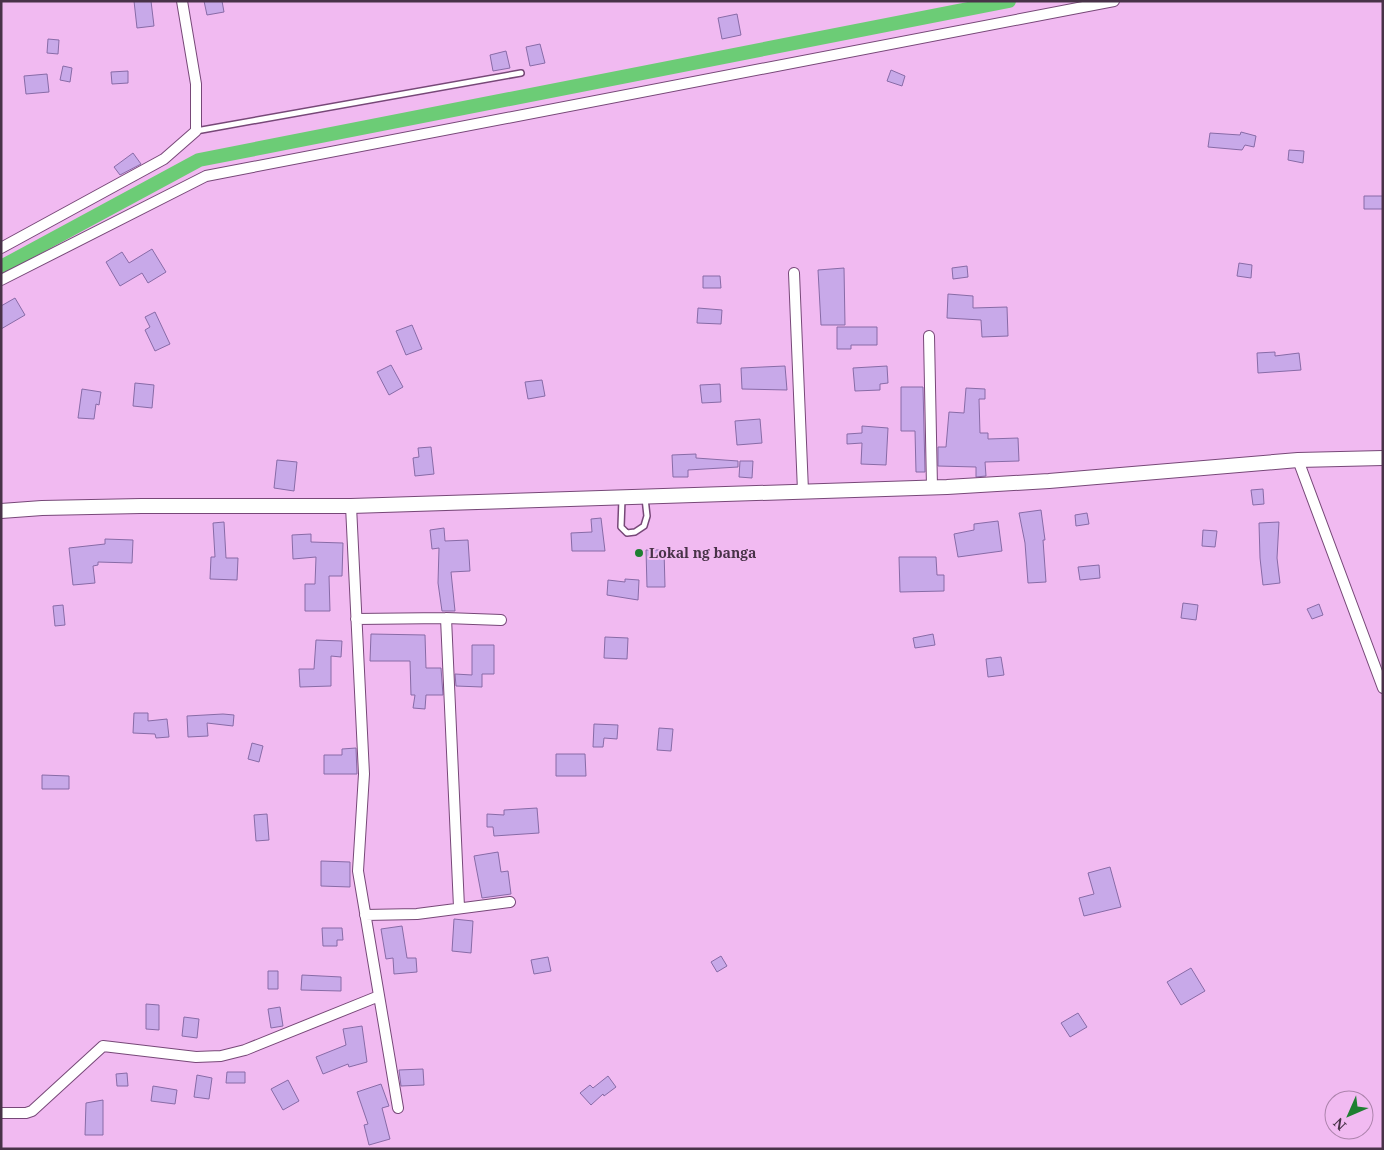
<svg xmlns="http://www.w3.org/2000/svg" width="1384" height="1150" viewBox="0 0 1384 1150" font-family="'Noto Serif',serif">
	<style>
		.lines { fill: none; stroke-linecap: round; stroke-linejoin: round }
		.canal { stroke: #6ccc76; stroke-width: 14 }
		.building { fill: #c8a9e9; stroke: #886ba7 }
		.lane-casing { stroke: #774878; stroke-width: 8 }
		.street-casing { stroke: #774878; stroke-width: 12 }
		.secondary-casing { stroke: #774878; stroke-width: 16 }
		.lane { stroke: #fff; stroke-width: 5 }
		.street { stroke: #fff; stroke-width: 10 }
		.secondary { stroke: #fff; stroke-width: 14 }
		.poi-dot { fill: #1e7f31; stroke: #f1baf1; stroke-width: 2 }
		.labels { text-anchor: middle; stroke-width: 4; stroke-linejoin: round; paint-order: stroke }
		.poi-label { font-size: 14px; font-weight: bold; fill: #483248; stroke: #f1baf1; text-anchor: start }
	</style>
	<rect width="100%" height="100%" fill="#f1baf1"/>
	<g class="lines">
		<path class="canal" d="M 1,267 L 199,160 L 1009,1"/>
	</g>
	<path class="building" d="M 134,1 L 151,1 L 154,26 L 137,28 Z
		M 204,1 L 222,1 L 224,12 L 207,15 Z
		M 737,14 L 741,35 L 722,39 L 718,18 Z
		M 48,39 L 59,40 L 58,54 L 47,53 Z
		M 540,44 L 545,63 L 530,66 L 526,47 Z
		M 506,51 L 510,68 L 493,71 L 490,55 Z
		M 63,66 L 72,68 L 70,82 L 60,80 Z
		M 891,70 L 905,76 L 902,86 L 887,81 Z
		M 128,71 L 128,83 L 112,84 L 111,72 Z
		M 47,74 L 49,92 L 26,94 L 24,76 Z
		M 1241,132 L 1256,136 L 1254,147 L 1245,145 L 1242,150 L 1208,147 L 1210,133 L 1240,135 Z
		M 1289,150 L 1304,151 L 1303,163 L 1288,160 Z
		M 133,153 L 141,164 L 120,175 L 114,167 Z
		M 1364,196 L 1383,196 L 1383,209 L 1364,209 Z
		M 152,249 L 166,272 L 148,283 L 142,273 L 120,286 L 106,262 L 122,252 L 129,263 Z
		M 1239,263 L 1252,265 L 1251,278 L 1237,276 Z
		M 967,266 L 968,277 L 953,279 L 952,268 Z
		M 844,268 L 845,325 L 821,325 L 818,270 Z
		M 703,276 L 720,276 L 721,288 L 703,288 Z
		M 948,294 L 973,296 L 973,308 L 1007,307 L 1008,336 L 982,337 L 981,320 L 947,318 Z
		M 15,298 L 25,315 L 1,329 L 1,306 Z
		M 698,308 L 722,310 L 721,324 L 697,323 Z
		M 155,312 L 170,344 L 155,351 L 145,330 L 150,327 L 145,317 Z
		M 412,325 L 422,349 L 406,355 L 396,331 Z
		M 837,327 L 877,327 L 877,345 L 851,345 L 851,349 L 837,349 Z
		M 1275,352 L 1275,356 L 1299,353 L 1301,370 L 1258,373 L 1257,353 Z
		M 391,365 L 403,387 L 389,395 L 377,372 Z
		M 785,366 L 787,390 L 742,389 L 741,368 Z
		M 887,366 L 888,383 L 880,384 L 880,390 L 855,391 L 853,368 Z
		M 542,380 L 545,396 L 528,399 L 525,382 Z
		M 135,383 L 154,385 L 152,408 L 133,406 Z
		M 720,384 L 721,402 L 702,403 L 700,385 Z
		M 901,387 L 923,387 L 925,472 L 916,472 L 915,431 L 901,431 Z
		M 966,388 L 985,389 L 985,399 L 979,399 L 980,433 L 988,433 L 988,439 L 1018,438 L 1019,461 L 985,462 L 986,476 L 976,477 L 976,467 L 938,466 L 938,447 L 946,447 L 949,412 L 964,413 Z
		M 82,389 L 101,392 L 99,405 L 96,404 L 94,419 L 78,418 Z
		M 760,419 L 762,443 L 737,445 L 735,421 Z
		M 862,426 L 888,428 L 886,465 L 861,464 L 862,443 L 847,444 L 847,434 L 862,433 Z
		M 431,447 L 434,474 L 415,476 L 413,458 L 419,457 L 418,448 Z
		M 696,454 L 696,458 L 738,461 L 738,467 L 688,470 L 688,477 L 673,477 L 672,455 Z
		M 277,460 L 297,462 L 294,491 L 274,488 Z
		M 740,461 L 753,461 L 752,478 L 739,477 Z
		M 1263,489 L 1264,504 L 1253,505 L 1251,490 Z
		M 1041,510 L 1045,540 L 1043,540 L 1046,582 L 1028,583 L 1025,543 L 1019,513 Z
		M 1087,513 L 1089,524 L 1076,526 L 1075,515 Z
		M 601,518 L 605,551 L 572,551 L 571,533 L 592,532 L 591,519 Z
		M 998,521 L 1002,551 L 958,557 L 954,534 L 974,530 L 974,524 Z
		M 224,522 L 226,558 L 238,558 L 237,580 L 210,579 L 211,557 L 215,557 L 213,523 Z
		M 1279,522 L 1277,558 L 1280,583 L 1263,585 L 1260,558 L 1259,523 Z
		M 444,528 L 445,541 L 468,540 L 470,571 L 451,572 L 455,611 L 442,611 L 438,583 L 439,548 L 432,549 L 430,530 Z
		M 1203,530 L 1217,531 L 1215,547 L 1202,546 Z
		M 311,534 L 311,542 L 343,543 L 342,576 L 329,576 L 330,611 L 305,611 L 305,584 L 315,584 L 316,557 L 293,559 L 292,535 Z
		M 105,539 L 133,540 L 132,563 L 98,562 L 98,565 L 93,566 L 95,583 L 73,585 L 69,548 L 105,544 Z
		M 646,550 L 664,550 L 665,587 L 647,587 Z
		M 899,557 L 936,557 L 937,575 L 944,575 L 944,591 L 900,592 Z
		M 1099,565 L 1100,578 L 1080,580 L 1078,567 Z
		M 625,579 L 639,580 L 638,600 L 607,595 L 608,580 L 625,582 Z
		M 1183,603 L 1198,605 L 1196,620 L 1181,618 Z
		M 1319,604 L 1323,615 L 1312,619 L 1307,609 Z
		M 63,605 L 65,625 L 55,626 L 53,606 Z
		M 371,634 L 425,635 L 426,668 L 441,668 L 443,695 L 426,695 L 425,709 L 413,708 L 415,695 L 411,695 L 410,661 L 370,661 Z
		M 933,634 L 935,645 L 915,648 L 913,638 Z
		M 605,637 L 628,638 L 627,659 L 604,658 Z
		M 316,640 L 342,641 L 341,657 L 331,656 L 331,686 L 300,687 L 299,669 L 314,669 Z
		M 472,645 L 494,645 L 494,674 L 482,674 L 482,687 L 456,686 L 455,674 L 472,675 Z
		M 1001,657 L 1004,675 L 988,677 L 986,659 Z
		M 134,713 L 148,713 L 148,721 L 167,719 L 169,737 L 156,738 L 155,734 L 133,733 Z
		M 223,714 L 234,715 L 233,726 L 207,723 L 208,736 L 188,737 L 187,716 Z
		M 594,724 L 618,725 L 617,739 L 604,738 L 603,747 L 593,747 Z
		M 659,728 L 673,729 L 671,751 L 657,750 Z
		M 252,743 L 263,746 L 259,762 L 248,759 Z
		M 356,748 L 357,774 L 324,774 L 324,755 L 342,755 L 342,749 Z
		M 556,754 L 585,754 L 586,776 L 556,776 Z
		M 42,775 L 69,776 L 69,789 L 42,789 Z
		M 537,808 L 539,833 L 494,836 L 493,827 L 487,827 L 487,814 L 504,815 L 504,810 Z
		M 267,814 L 269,840 L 256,841 L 254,815 Z
		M 498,852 L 501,872 L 508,871 L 511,894 L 482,898 L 474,856 Z
		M 321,861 L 350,862 L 350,887 L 321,886 Z
		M 1110,867 L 1121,907 L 1084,916 L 1079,898 L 1094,894 L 1088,873 Z
		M 454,919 L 473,921 L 471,953 L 452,951 Z
		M 402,926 L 407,958 L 416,958 L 417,972 L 394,974 L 393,958 L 386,959 L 381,929 Z
		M 322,928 L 342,928 L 343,940 L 337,940 L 337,946 L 323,946 Z
		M 721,956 L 727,966 L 717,972 L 711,962 Z
		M 548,957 L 551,971 L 534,974 L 531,960 Z
		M 1191,968 L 1205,991 L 1181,1005 L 1167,982 Z
		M 268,971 L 278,971 L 278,989 L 268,989 Z
		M 302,975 L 341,977 L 341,991 L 301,990 Z
		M 146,1004 L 159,1005 L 159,1030 L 146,1029 Z
		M 280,1007 L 283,1026 L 271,1028 L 268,1009 Z
		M 1078,1013 L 1087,1027 L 1070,1037 L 1061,1023 Z
		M 184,1017 L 199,1019 L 197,1038 L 182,1036 Z
		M 362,1026 L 367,1062 L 349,1067 L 348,1064 L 323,1074 L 316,1057 L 346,1045 L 343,1029 Z
		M 423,1069 L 424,1085 L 401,1086 L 399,1070 Z
		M 227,1072 L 245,1072 L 245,1083 L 226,1083 Z
		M 127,1073 L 128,1086 L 117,1086 L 116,1074 Z
		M 197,1075 L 212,1078 L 209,1099 L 194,1097 Z
		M 608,1076 L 616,1087 L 604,1096 L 603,1094 L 591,1105 L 580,1093 L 590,1085 L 593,1088 Z
		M 288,1080 L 299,1101 L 283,1110 L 271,1089 Z
		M 381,1084 L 389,1106 L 382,1108 L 390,1139 L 369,1145 L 364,1125 L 368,1124 L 357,1092 Z
		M 153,1086 L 177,1090 L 175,1104 L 151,1101 Z
		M 103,1100 L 103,1135 L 85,1135 L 86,1103 Z"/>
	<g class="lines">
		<defs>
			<path id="lane" d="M 196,131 L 521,73
				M 622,499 L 621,527 L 627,533 L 635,532 L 644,526 L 647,516 L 645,498"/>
			<path id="street" d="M 1,248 L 164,159 L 196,131 L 196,84 L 182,1
				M 794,273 L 803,491
				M 1,280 L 206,176 L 1114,1
				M 929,336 L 932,487
				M 1298,460 L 1383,688
				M 351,506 L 364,774 L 358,871 L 398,1108
				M 446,618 L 459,907
				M 356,619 L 446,618 L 501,620
				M 365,915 L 417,914 L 510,902
				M 1,1113 L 26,1113 L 32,1111 L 103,1046 L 196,1057 L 221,1056 L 245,1050 L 379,996"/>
			<path id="secondary" d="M 1,511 L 42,508 L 141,506 L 351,506 L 947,487 L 1049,481 L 1298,460 L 1383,458"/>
		</defs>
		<use href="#lane" class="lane-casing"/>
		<use href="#street" class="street-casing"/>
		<use href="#secondary" class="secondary-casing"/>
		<use href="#lane" class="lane"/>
		<use href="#street" class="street"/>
		<use href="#secondary" class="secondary"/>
	</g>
	<circle class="poi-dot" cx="639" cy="553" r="5"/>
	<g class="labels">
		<g class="poi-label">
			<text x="649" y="558">Lokal ng banga</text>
		</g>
	</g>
	<rect width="1384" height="1150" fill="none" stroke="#483248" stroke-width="5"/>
	<g transform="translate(1349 1115) rotate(225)"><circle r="24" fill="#f1baf1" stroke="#ad84ad"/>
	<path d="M0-4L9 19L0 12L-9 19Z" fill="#1e7f31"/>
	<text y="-8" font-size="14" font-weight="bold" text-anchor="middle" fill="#483248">N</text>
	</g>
</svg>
